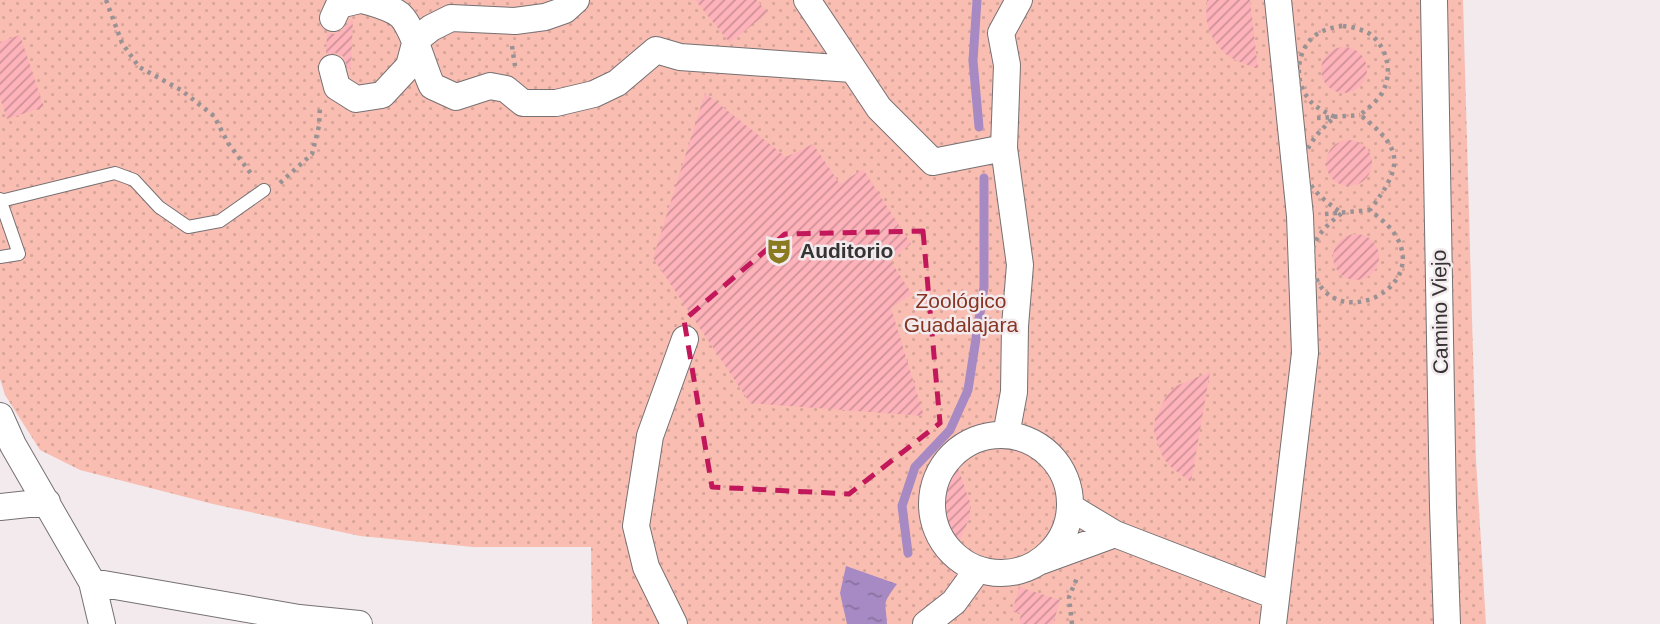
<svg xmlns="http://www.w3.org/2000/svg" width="1660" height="624" viewBox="0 0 1660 624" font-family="Arial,sans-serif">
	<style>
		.park { fill: url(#park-dots) }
		.water { fill: url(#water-ripples) }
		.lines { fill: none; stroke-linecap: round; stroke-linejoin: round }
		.stream { stroke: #a78ac4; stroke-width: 9 }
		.building { fill: url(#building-hatch) }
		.lane-casing { stroke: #767073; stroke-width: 14 }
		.street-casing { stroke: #767073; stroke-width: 28 }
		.path { stroke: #989294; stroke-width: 4.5; stroke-dasharray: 3.5 5; stroke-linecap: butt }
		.lane { stroke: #fff; stroke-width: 12 }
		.street { stroke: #fff; stroke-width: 26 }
		.marked { fill: none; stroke: #c2185b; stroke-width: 5; stroke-dasharray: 14 9; stroke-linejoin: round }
		.labels { text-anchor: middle; stroke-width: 5; stroke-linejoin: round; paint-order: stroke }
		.poi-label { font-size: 21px; font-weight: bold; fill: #363334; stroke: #f2eaed; text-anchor: start }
		.park-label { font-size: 21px; fill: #883422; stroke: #f2eaed }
		.street-label { font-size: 21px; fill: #363334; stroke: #f2eaed }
	</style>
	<defs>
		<pattern id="park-dots" width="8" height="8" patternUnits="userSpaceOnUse" patternTransform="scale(1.75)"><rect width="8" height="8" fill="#f9beb1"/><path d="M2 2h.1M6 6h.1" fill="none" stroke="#d6a499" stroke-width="1.8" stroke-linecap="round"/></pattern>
		<pattern id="water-ripples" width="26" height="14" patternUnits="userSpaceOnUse" patternTransform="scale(1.75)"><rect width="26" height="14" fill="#a78ac4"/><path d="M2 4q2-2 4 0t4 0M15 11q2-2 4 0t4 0" fill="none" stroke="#8971a0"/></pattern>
		<pattern id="building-hatch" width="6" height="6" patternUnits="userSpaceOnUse" patternTransform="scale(1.75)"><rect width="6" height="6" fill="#feb2ba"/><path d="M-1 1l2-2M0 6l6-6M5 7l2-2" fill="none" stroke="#ce9198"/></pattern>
	</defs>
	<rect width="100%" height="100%" fill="#f2eaed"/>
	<path class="park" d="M 0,0 L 1463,0 L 1476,460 L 1486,624 L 592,624 L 591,547 L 473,547 L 360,536 L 213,504 L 80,470 L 40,450 L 5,395 L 0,379 Z"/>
	<path class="water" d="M 846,566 L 897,584 C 881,606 886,600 887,624 L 847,624 L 840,593 Z"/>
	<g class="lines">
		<path class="stream" d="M 977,0 L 973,61 L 979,127
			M 908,553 L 902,506 L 915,467 L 950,430 L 968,390 L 984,287 L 984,178"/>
	</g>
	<path class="building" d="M 695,0 L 757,0 L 767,13 L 730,43 Z
		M 1207,0 L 1250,0 L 1258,69 L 1235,60 L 1224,53 L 1215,42 L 1209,31 L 1206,17 Z
		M 353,18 L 351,69 L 348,69 L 343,56 L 335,53 L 326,54 L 327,32 L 334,34 L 341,31 Z
		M 20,35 L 44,107 L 7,119 L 0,98 L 0,42 Z
		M1321 70a23 23 0 1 1 46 0a23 23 0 1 1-46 0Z
		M 705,93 L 786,157 L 813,144 L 840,184 L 863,169 L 911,244 L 890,260 L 912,294 L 891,308 L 924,416 L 750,403 L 653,258 Z
		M1326 163a23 23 0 1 1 46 0a23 23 0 1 1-46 0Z
		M1333 257a23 23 0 1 1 46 0a23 23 0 1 1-46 0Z
		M 1210,372 L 1191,482 L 1172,468 L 1163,458 L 1154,432 L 1155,419 L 1167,395 L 1176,386 Z
		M 954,457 L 970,502 L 970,517 L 958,544 L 947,519 L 945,501 Z
		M 1019,587 L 1060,600 L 1053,624 L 1019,624 L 1021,613 L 1012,612 Z"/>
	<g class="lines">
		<defs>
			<path id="lane" d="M 0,199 L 19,254 L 0,257
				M 1,201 L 115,173 L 134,180 L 159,207 L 188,227 L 220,221 L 264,190"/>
			<path id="street" d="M 363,0 C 376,4 390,7 400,15 C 414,28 423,67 432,86 L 456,97 L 490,86 L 506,89 L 523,103 L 556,103 L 594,94 L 617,83 L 656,50 L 680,57 L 852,69
				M 807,0 L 879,108 L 933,162 L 1004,148
				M 1434,0 L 1443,507 L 1447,624
				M 333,18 L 339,5 L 360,0
				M 332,68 L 337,87 L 356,99 L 382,95 L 409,66 L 416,40 L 431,28 L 451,18 L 515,21 L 545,17 L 565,10 L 576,0
				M 0,416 L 13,445 L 92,582 L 102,624
				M 1006,435 L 1014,392 L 1015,326 L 1020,265 L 1004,148 L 1007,65 L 1001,33 L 1019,0
				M932 504a69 69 0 1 1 138 0a69 69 0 1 1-138 0Z
				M 0,507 L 47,502
				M 1070,507 L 1115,534 L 1276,596
				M 1041,561 L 1115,534
				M 92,582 L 299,618 L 359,624
				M 674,624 L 646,567 L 636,526 L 650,436 L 685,339
				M 926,624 L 954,602 L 978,569
				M 1273,624 L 1305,353 L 1300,216 L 1278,0"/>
		</defs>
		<use href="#lane" class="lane-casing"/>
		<use href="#street" class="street-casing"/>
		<path class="path" d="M 106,0 L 122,43 L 139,67 L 181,90 L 214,116 L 228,143 L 252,175
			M 1343,26 C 1352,27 1362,29 1370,34 C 1387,47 1393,72 1383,91 C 1378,101 1368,108 1360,115 C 1406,150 1402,167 1370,210 C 1378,217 1388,224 1394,233 C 1434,291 1326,337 1313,267 C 1308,242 1324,227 1342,213 C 1294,181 1291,155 1335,117 C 1325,112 1314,107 1308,98 C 1293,79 1297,48 1317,34 C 1325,29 1334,27 1343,26 Z
			M 512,46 L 515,66
			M 1317,118 L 1360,115
			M 280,183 L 312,154 L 319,126 L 320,106
			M 1325,214 L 1370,210
			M 1072,624 L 1069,597 L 1077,578"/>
		<use href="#lane" class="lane"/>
		<use href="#street" class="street"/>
	</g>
	<path class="marked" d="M 923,231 L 940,423 L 849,494 L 712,487 L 684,320 L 785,234 Z"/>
	<defs>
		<symbol id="theatre-bare" viewBox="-9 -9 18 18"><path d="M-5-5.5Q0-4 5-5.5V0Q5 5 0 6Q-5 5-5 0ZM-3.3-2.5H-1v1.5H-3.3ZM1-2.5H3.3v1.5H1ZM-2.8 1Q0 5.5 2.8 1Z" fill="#8b7b20" stroke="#f2eaed" stroke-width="2.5" paint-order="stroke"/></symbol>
	</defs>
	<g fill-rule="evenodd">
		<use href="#theatre-bare" x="760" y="232" width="38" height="38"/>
	</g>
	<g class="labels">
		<g class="poi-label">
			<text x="800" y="258">Auditorio</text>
		</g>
		<g class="park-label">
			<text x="961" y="308">Zoológico<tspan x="961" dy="24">Guadalajara</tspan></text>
		</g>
		<g class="street-label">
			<text transform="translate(1440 312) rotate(-91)" y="7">Camino Viejo</text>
		</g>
	</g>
</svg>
